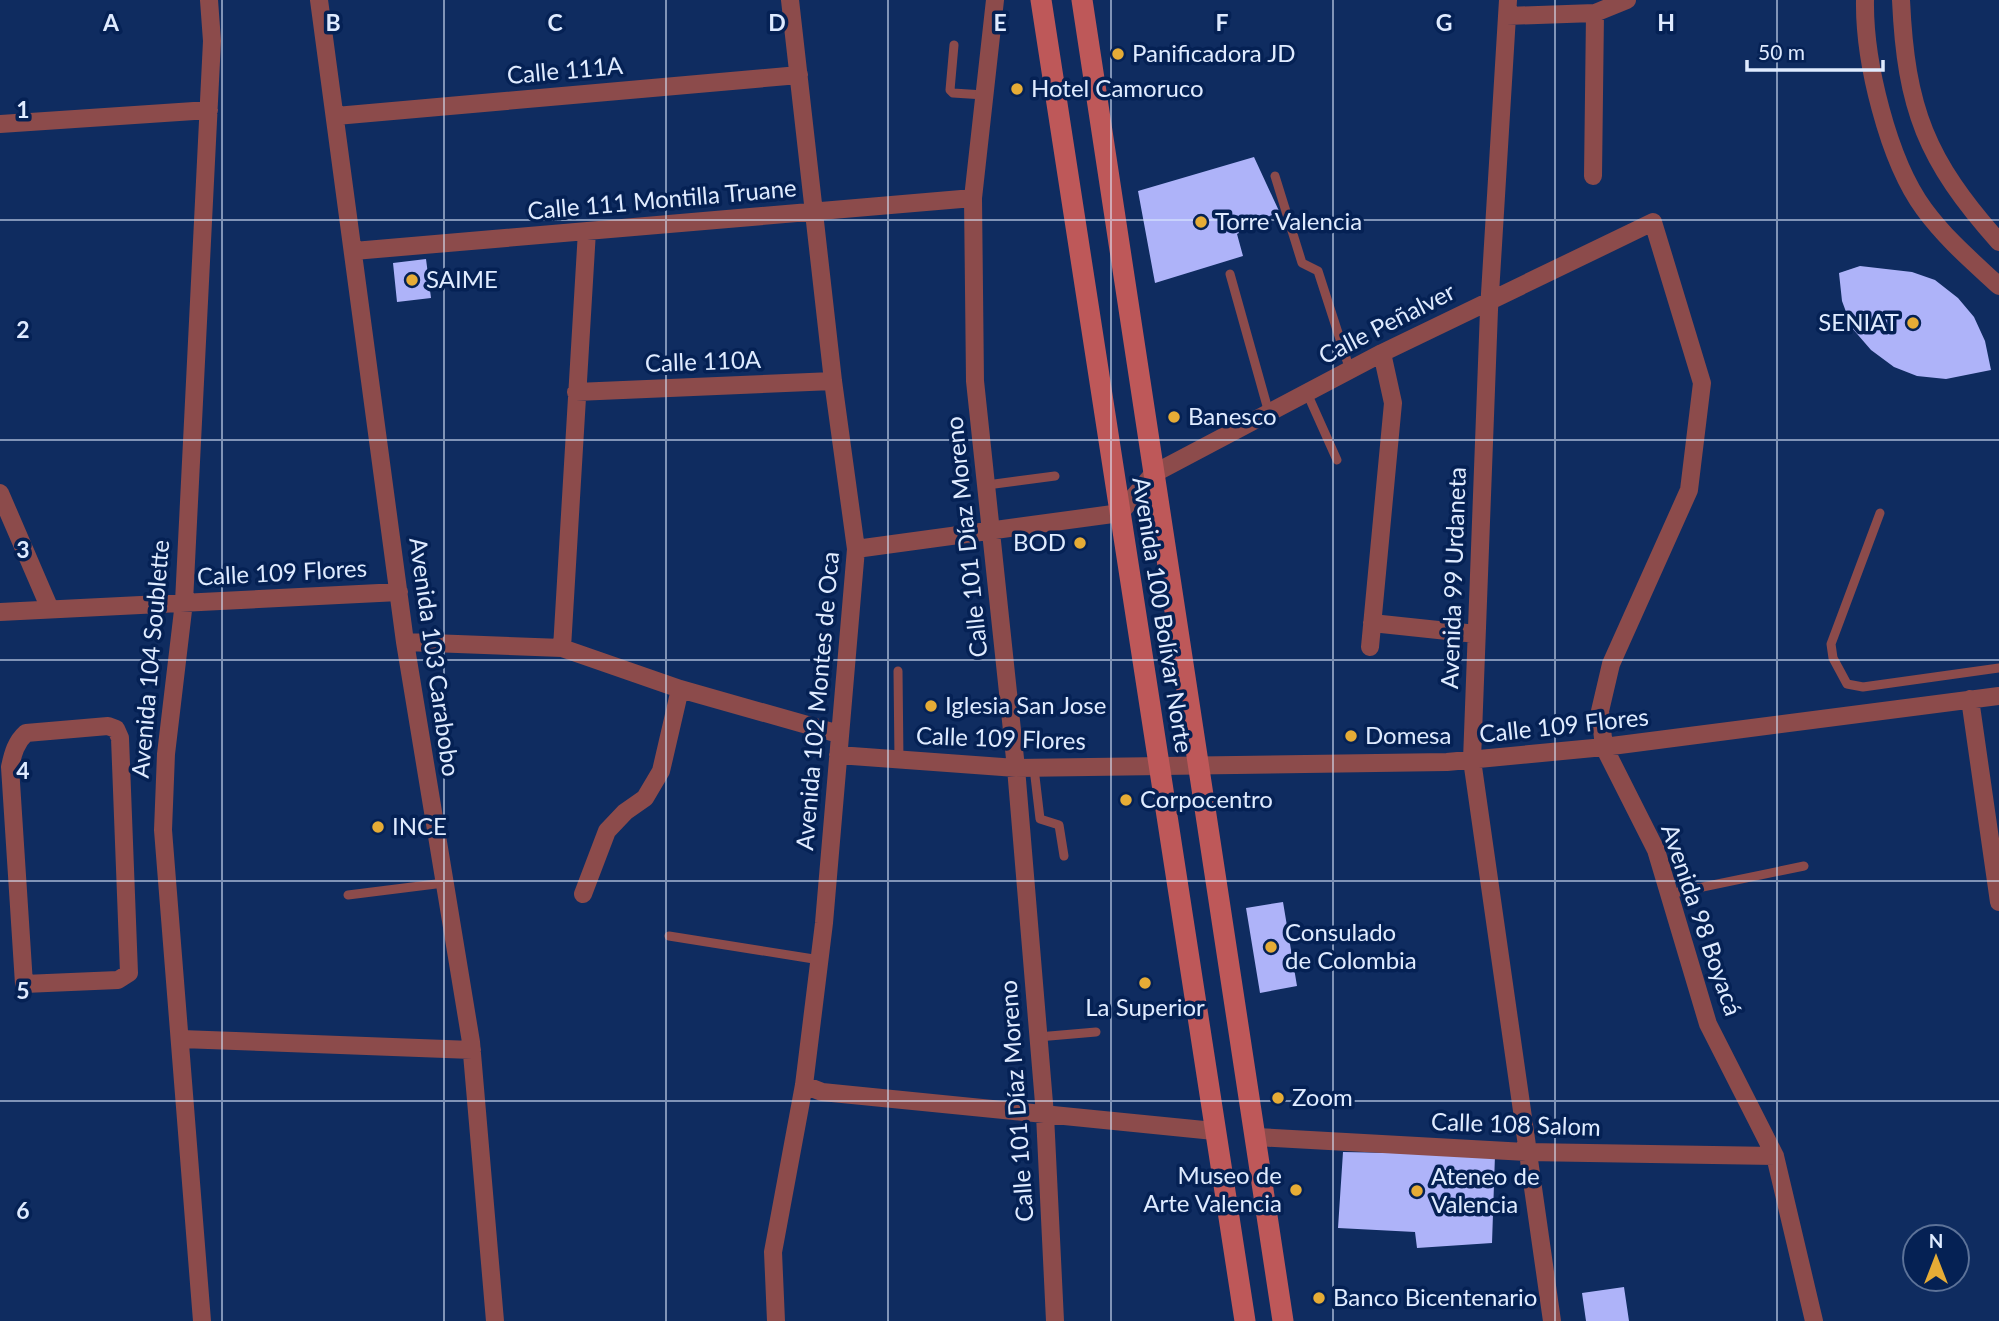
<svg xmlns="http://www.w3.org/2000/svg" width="1999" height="1321" viewBox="0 0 1999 1321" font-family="Lato,sans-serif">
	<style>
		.building { fill: #aeb3f9 }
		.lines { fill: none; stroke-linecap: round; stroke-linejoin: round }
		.lane { stroke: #8c4b4b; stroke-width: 9 }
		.street { stroke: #8c4b4b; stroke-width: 18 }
		.secondary { stroke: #be5859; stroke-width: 21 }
		.grid { fill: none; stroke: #dfebff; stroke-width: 2; stroke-opacity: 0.55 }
		.poi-dot { fill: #e6ac36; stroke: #052154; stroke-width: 2.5 }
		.labels { text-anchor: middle; stroke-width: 7; stroke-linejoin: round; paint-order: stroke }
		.poi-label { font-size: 24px; fill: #dfebff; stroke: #052154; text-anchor: start }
		.street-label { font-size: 24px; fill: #dfebff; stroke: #052154 }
		.grid-label { font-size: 23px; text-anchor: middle; font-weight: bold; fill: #dfebff; stroke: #052154; stroke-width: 7; stroke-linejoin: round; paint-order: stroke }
	</style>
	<rect width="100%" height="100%" fill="#0f2c60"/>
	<path class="building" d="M 1254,157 L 1279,211 L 1237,234 L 1243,256 L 1155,283 L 1138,191 Z
		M 426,259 L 431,298 L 397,302 L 393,263 Z
		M 1860,266 L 1912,272 L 1935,280 L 1958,298 L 1974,317 L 1985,341 L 1991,370 L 1946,379 L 1917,376 L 1894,367 L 1871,350 L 1852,328 L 1842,301 L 1839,273 Z
		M 1283,902 L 1297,986 L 1260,993 L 1246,908 Z
		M 1343,1152 L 1495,1155 L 1492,1243 L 1417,1248 L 1415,1232 L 1338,1228 Z
		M 1624,1287 L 1629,1321 L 1586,1321 L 1582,1293 Z"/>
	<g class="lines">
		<path class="lane" d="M 954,45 L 950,90 L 953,93 L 984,95
			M 1275,176 L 1302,263 L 1318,271 L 1350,370
			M 1230,274 L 1269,413
			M 1307,393 L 1337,460
			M 987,485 L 1055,476
			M 1880,513 L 1831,644 L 1833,658 L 1847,684 L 1863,687 L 1999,668
			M 898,671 L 899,761
			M 1034,768 L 1040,819 L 1059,825 L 1064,856
			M 1669,894 L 1804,866
			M 348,895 L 444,883
			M 669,936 L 820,960
			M 1038,1037 L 1096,1032"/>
		<path class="street" d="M 319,0 L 405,642 L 471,1042 L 495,1321
			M 995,0 L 973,198 L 975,381 L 1016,768 L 1045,1115 L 1055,1321
			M 1508,0 L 1489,310 L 1472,760 L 1552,1321
			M 1865,0 C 1864,61 1888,160 1924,209 C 1946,239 1972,261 1999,286
			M 1901,0 C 1906,109 1926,160 1999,242
			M 1507,16 L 1595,13 L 1627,0
			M 336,116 L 799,75
			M 0,124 L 209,110
			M 1593,176 L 1595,13
			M 354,251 L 973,198
			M 576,392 L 833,381
			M 0,493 L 50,609
			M 856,549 L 1120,513 L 1153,474 L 1382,353 L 1653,222 L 1702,383 L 1689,490 L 1611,664 L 1600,711 L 1604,747 L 1656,850 L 1708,1024 L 1775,1156 L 1814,1321
			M 0,612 L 399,592
			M 1372,623 L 1476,634
			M 405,642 L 562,648 L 680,689 L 839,734
			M 1370,647 L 1393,403 L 1382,353
			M 562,648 L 587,231
			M 1970,699 L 1999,902
			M 108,726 L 116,729 L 120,738 L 129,973 L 118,980 L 24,984 L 10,767 C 13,753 16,742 26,733 Z
			M 838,755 L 1016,768 L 1447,762 L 1604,747 L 1999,696
			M 583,894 L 607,831 L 625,812 L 645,798 L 661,771 L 680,689
			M 181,1039 L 472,1050
			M 804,1085 L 822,1092 L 1214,1131
			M 1256,1137 L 1527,1152 L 1775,1156
			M 202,1321 L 163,830 L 166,754 L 184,602 L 212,41 L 209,0
			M 776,1321 L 773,1252 L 804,1085 L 824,923 L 856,549 L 833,381 L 790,0"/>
		<path class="secondary" d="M 1041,0 L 1245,1321
			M 1082,0 L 1283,1321"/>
	</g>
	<path class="grid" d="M 222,0 L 222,1321M 444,0 L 444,1321M 666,0 L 666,1321M 888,0 L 888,1321M 1111,0 L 1111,1321M 1333,0 L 1333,1321M 1555,0 L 1555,1321M 1777,0 L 1777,1321M 0,220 L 1999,220M 0,440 L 1999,440M 0,660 L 1999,660M 0,881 L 1999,881M 0,1101 L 1999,1101"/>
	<g class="poi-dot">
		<circle cx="1118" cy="54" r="7"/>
		<circle cx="1017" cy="89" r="7"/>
		<circle cx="1201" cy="222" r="7"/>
		<circle cx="412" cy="280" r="7"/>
		<circle cx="1913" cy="323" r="7"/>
		<circle cx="1174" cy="417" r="7"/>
		<circle cx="1080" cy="543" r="7"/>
		<circle cx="931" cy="706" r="7"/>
		<circle cx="1351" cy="736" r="7"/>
		<circle cx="1126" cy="800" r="7"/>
		<circle cx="378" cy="827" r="7"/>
		<circle cx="1271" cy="947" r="7"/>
		<circle cx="1145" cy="983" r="7"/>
		<circle cx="1278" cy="1098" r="7"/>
		<circle cx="1296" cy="1190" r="7"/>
		<circle cx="1417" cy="1191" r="7"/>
		<circle cx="1319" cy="1298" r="7"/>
	</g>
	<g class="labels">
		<g class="poi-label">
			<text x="1132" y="62">Panificadora JD</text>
			<text x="1031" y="97">Hotel Camoruco</text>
			<text x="1215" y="230">Torre Valencia</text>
			<text x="426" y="288">SAIME</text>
			<text x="1899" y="331" text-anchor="end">SENIAT</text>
			<text x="1188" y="425">Banesco</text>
			<text x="1066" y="551" text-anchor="end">BOD</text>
			<text x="945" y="714">Iglesia San Jose</text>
			<text x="1365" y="744">Domesa</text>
			<text x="1140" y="808">Corpocentro</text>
			<text x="392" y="835">INCE</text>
			<text x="1285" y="941">Consulado<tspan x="1285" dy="28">de Colombia</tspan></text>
			<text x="1145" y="1016" text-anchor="middle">La Superior</text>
			<text x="1292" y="1106">Zoom</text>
			<text x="1282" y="1184" text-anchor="end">Museo de<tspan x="1282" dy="28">Arte Valencia</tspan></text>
			<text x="1431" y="1185">Ateneo de<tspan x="1431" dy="28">Valencia</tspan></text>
			<text x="1333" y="1306">Banco Bicentenario</text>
		</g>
		<g class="street-label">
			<text transform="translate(565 71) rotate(-5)" y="8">Calle 111A</text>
			<text transform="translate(662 200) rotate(-5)" y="8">Calle 111 Montilla Truane</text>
			<text transform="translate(1387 324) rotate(-27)" y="8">Calle Peñalver</text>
			<text transform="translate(703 362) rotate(-2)" y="8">Calle 110A</text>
			<text transform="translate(967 537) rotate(-96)" y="8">Calle 101 Díaz Moreno</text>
			<text transform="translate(282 573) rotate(-3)" y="8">Calle 109 Flores</text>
			<text transform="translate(1454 578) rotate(-88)" y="8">Avenida 99 Urdaneta</text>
			<text transform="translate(1162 615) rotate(81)" y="8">Avenida 100 Bolívar Norte</text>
			<text transform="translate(434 657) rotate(82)" y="8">Avenida 103 Carabobo</text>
			<text transform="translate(151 659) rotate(-85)" y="8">Avenida 104 Soublette</text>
			<text transform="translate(818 701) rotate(-85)" y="8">Avenida 102 Montes de Oca</text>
			<text transform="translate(1564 726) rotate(-6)" y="8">Calle 109 Flores</text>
			<text transform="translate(1001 739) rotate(2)" y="8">Calle 109 Flores</text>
			<text transform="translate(1701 920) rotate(71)" y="8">Avenida 98 Boyacá</text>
			<text transform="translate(1017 1101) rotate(-94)" y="8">Calle 101 Díaz Moreno</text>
			<text transform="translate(1516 1125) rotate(2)" y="8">Calle 108 Salom</text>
		</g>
	</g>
	<g class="grid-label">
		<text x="111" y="31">A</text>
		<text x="333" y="31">B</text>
		<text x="555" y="31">C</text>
		<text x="777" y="31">D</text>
		<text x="1000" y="31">E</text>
		<text x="1222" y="31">F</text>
		<text x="1444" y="31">G</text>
		<text x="1666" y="31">H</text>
		<text x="23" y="118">1</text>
		<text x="23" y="338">2</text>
		<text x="23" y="558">3</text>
		<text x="23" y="779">4</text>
		<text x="23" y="999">5</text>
		<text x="23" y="1219">6</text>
	</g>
	<g transform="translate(1936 1258)"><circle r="33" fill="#052154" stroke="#5c7298" stroke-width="2"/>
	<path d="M0-5L12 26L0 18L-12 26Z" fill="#e6ac36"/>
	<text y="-10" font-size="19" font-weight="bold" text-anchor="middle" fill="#dfebff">N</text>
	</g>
	<path d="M1747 60v10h136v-10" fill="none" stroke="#dfebff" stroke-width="3.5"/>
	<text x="1758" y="60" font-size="21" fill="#dfebff" stroke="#052154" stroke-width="5" paint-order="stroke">50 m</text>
</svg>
